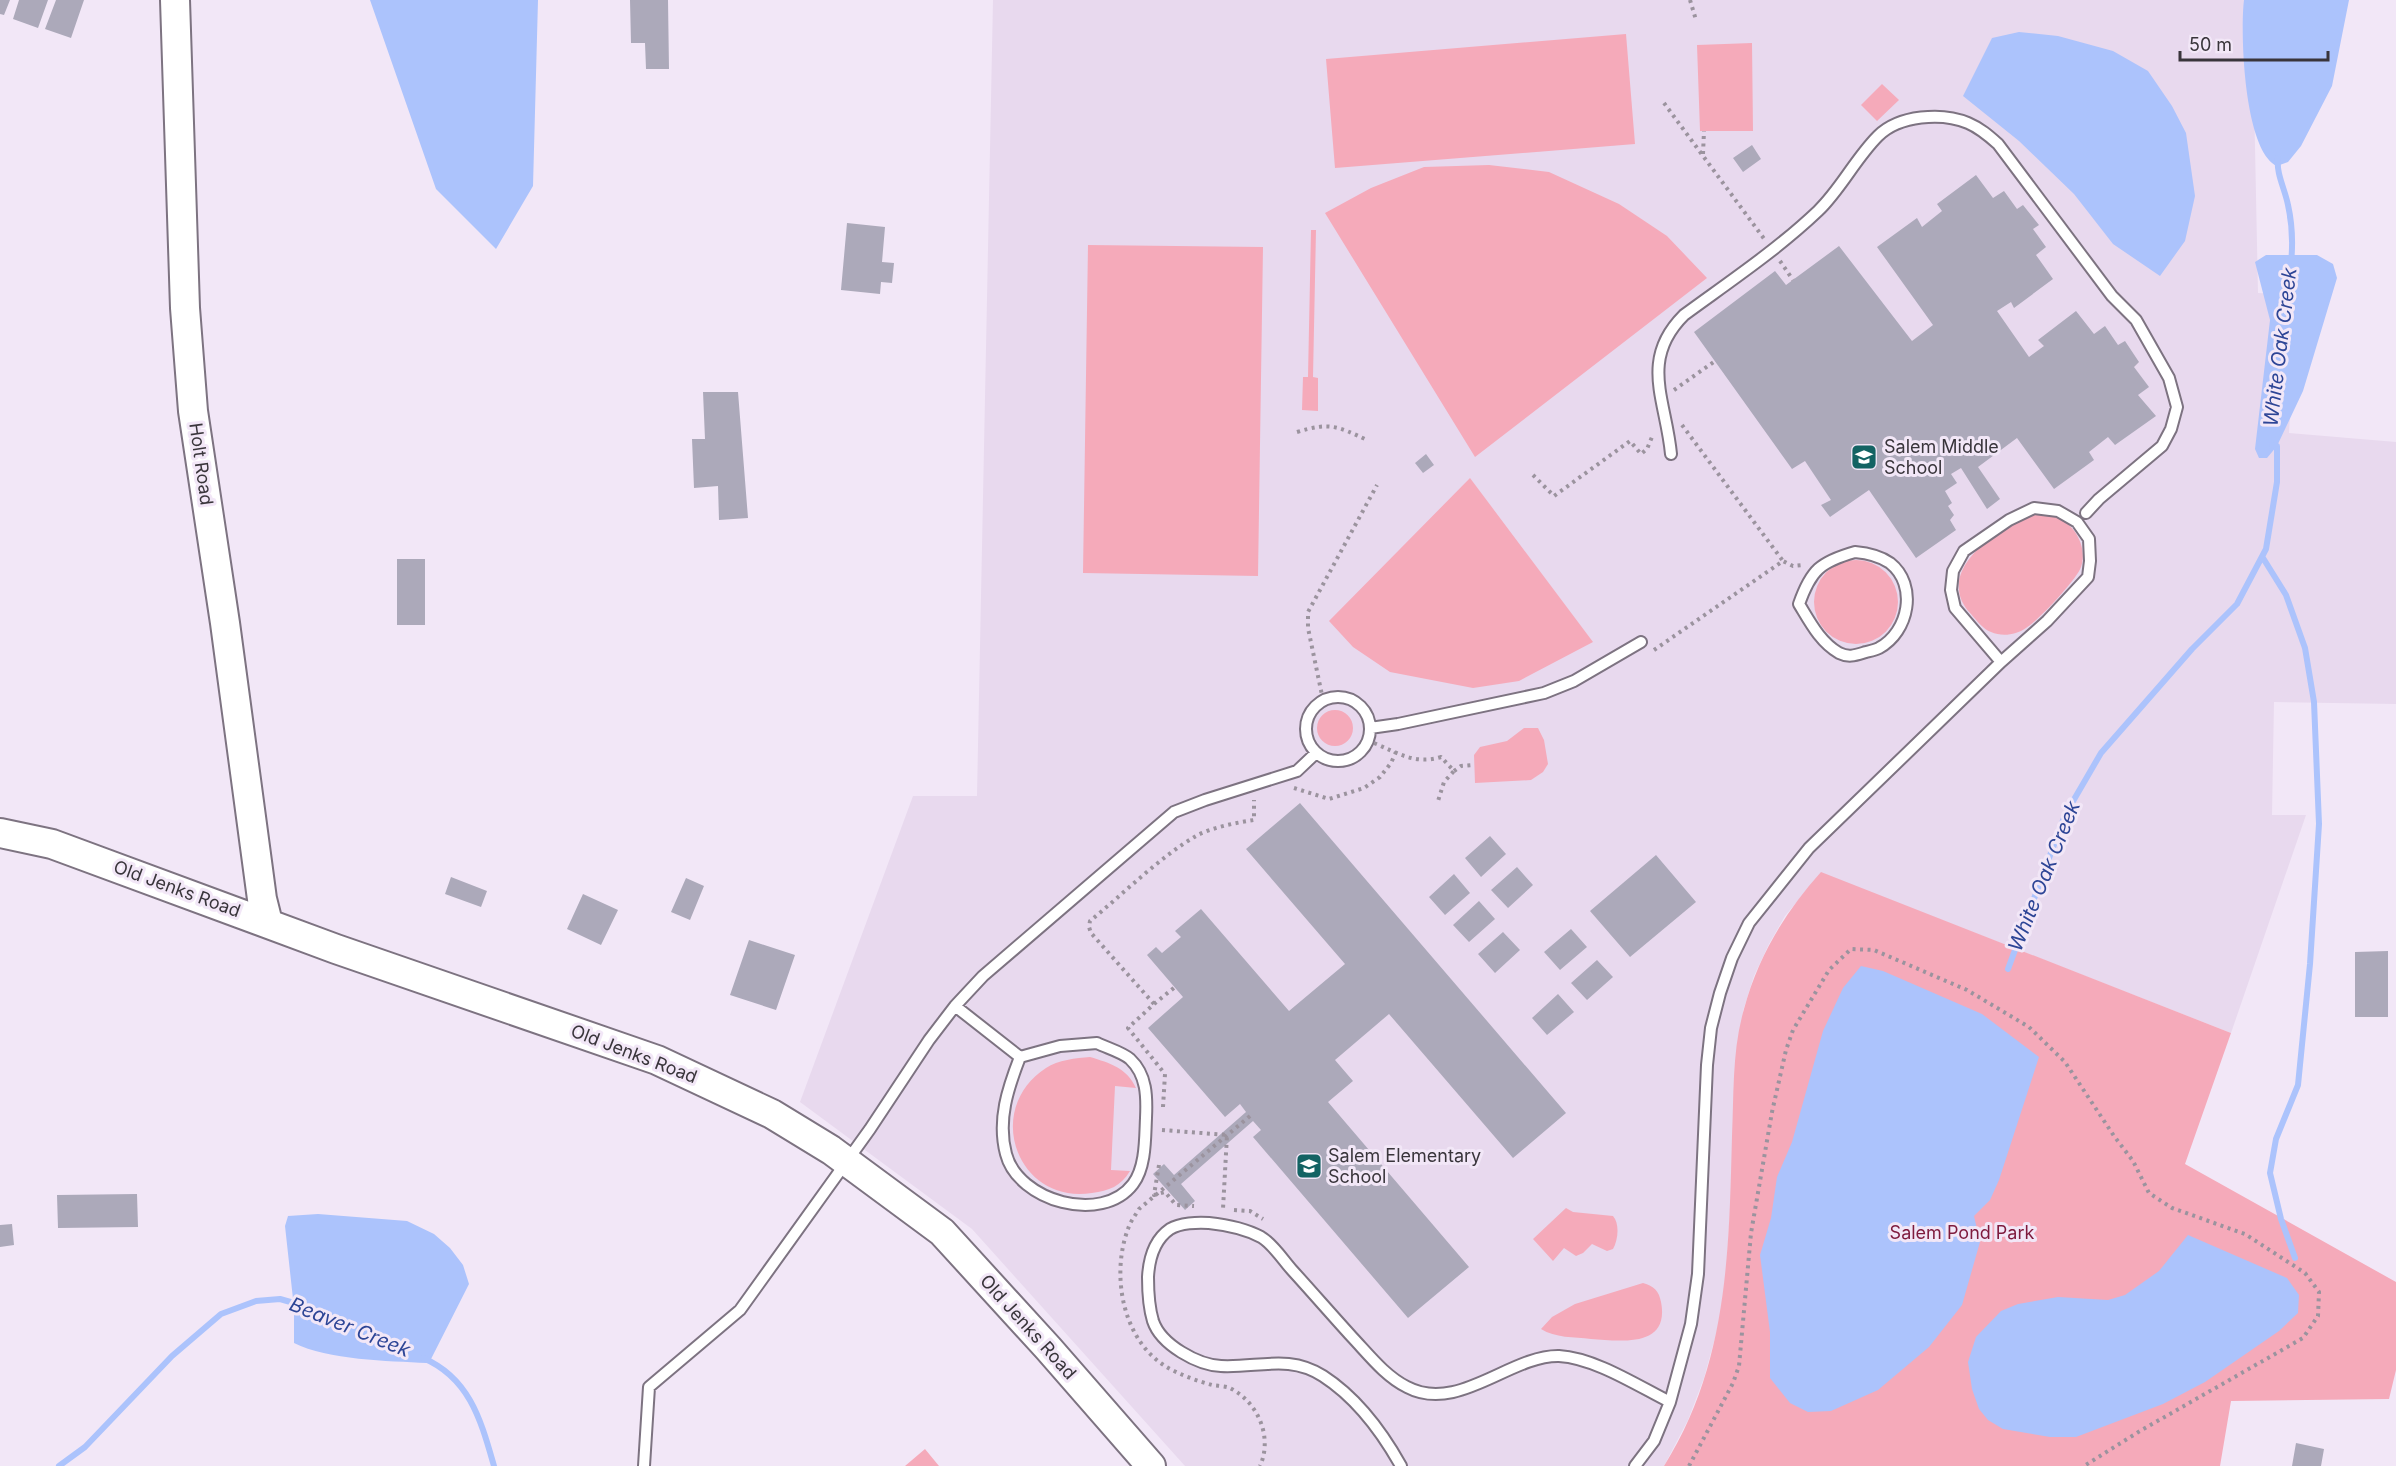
<svg xmlns="http://www.w3.org/2000/svg" width="2396" height="1466" viewBox="0 0 2396 1466" font-family="Inter,sans-serif">
	<style>
		.built { fill: #e8d9ee }
		.green { fill: #f5aaba }
		.water { fill: #acc3fc }
		.lines { fill: none; stroke-linecap: round; stroke-linejoin: round }
		.stream { stroke: #acc3fc; stroke-width: 6 }
		.building { fill: #aca9ba }
		.service-casing { stroke: #7d7381; stroke-width: 14 }
		.tertiary-casing { stroke: #7d7381; stroke-width: 32 }
		.path { stroke: #9b939e; stroke-width: 4; stroke-dasharray: 3 4.5; stroke-linecap: butt }
		.service { stroke: #fff; stroke-width: 10 }
		.tertiary { stroke: #fff; stroke-width: 28 }
		.labels { text-anchor: middle; stroke-width: 6; stroke-linejoin: round; paint-order: stroke }
		.poi-label { font-size: 18px; fill: #39353b; stroke: #f2e7f7; text-anchor: start }
		.street-label { font-size: 18px; fill: #39353b; stroke: #f2e7f7 }
		.park-label { font-size: 18px; fill: #7e1a3d; stroke: #f2e7f7 }
		.water-label { font-size: 20px; font-style: italic; fill: #2d4596; stroke: #f2e7f7 }
	</style>
	<rect width="100%" height="100%" fill="#f2e7f7"/>
	<path class="built" d="M 993,0 L 2252,0 L 2258,293 L 2297,295 L 2289,433 L 2396,442 L 2396,704 L 2274,702 L 2272,815 L 2306,815 L 2231,1033 L 1821,873 L 1785,916 L 1769,944 L 1754,976 L 1743,1011 L 1725,1288 L 1718,1327 L 1704,1378 L 1688,1420 L 1664,1466 L 1185,1466 L 972,1229 L 800,1102 L 913,796 L 977,796 Z"/>
	<path class="green" d="M 1626,34 L 1635,144 L 1335,168 L 1326,59 Z
		M 1752,43 L 1753,131 L 1700,131 L 1697,45 Z
		M 1882,84 L 1899,100 L 1877,121 L 1861,105 Z
		M 1489,165 L 1549,172 L 1619,204 L 1667,236 L 1707,278 L 1475,457 L 1325,213 L 1371,188 L 1424,167 Z
		M 1311,230 L 1316,230 L 1313,377 L 1318,378 L 1318,411 L 1302,410 L 1303,377 L 1308,377 Z
		M 1088,245 L 1263,247 L 1258,576 L 1083,573 Z
		M 1470,478 L 1593,642 L 1519,681 L 1473,688 L 1390,672 L 1353,647 L 1329,621 Z
		M 2035,514 C 2041,514 2048,514 2053,516 C 2074,522 2088,546 2081,567 C 2077,579 2038,621 2026,628 C 2016,635 2002,637 1991,632 C 1983,629 1977,621 1971,614 C 1931,572 1999,526 2035,514 Z
		M1814 602a42 42 0 1 1 84 0a42 42 0 1 1-84 0Z
		M1317 728a18 18 0 1 1 36 0a18 18 0 1 1-36 0Z
		M 1524,728 L 1538,728 L 1544,740 L 1548,764 L 1543,772 L 1531,780 L 1475,783 L 1474,755 L 1480,747 L 1507,741 Z
		M 1821,872 L 2231,1033 L 2185,1164 L 2396,1282 L 2396,1370 L 2389,1399 L 2231,1401 L 2220,1466 L 1664,1466 C 1728,1364 1729,1252 1732,1136 C 1734,1094 1732,1050 1744,1009 C 1758,957 1785,912 1821,872 Z
		M 1090,1057 C 1110,1063 1127,1068 1136,1088 L 1115,1086 L 1111,1170 L 1130,1171 C 1121,1186 1109,1191 1092,1193 C 1018,1205 982,1110 1046,1068 C 1058,1060 1076,1058 1090,1057 Z
		M 1566,1208 L 1573,1212 L 1613,1216 C 1620,1224 1618,1240 1613,1249 L 1607,1251 L 1592,1244 L 1583,1253 L 1576,1256 L 1564,1248 L 1553,1261 L 1533,1239 Z
		M 1643,1283 C 1654,1286 1659,1291 1661,1302 C 1670,1348 1620,1341 1591,1339 C 1574,1337 1555,1338 1541,1329 L 1552,1317 L 1575,1304 Z
		M 925,1449 L 939,1466 L 905,1466 Z"/>
	<path class="water" d="M 370,0 L 538,0 L 533,186 L 496,249 L 436,189 Z
		M 2244,0 L 2349,0 L 2332,86 L 2301,146 L 2288,162 L 2277,166 C 2244,151 2240,33 2244,0 Z
		M 2019,32 L 2058,36 L 2113,51 L 2148,71 L 2172,106 L 2186,133 L 2195,196 L 2185,241 L 2160,276 L 2113,244 L 2074,194 L 2019,141 L 1963,96 L 1992,38 Z
		M 2266,255 L 2317,255 L 2333,264 L 2337,278 L 2303,391 L 2277,446 L 2267,458 L 2259,458 L 2255,449 L 2270,320 L 2255,262 Z
		M 1861,966 L 1883,971 L 1982,1014 L 2039,1057 L 1999,1180 L 1990,1200 L 1974,1216 L 1980,1242 L 1962,1305 L 1929,1347 L 1878,1390 L 1831,1411 L 1808,1412 L 1790,1403 L 1770,1378 L 1770,1332 L 1760,1255 L 1771,1218 L 1777,1177 L 1792,1142 L 1823,1031 L 1843,988 Z
		M 318,1214 L 407,1221 L 434,1234 L 450,1248 L 463,1265 L 469,1284 L 430,1361 L 427,1363 C 388,1361 328,1360 294,1343 L 294,1308 L 285,1226 L 288,1216 Z
		M 2188,1235 L 2287,1278 L 2299,1295 L 2298,1313 L 2279,1331 L 2205,1382 L 2163,1404 L 2076,1437 L 2050,1437 L 2003,1429 L 1988,1420 L 1979,1409 L 1972,1389 L 1968,1362 L 1976,1337 L 2001,1311 L 2018,1304 L 2058,1297 L 2108,1300 L 2125,1295 L 2159,1271 Z"/>
	<g class="lines">
		<path class="stream" d="M 2278,158 C 2276,174 2285,189 2288,205 C 2292,223 2293,244 2291,263
			M 2263,558 L 2286,595 L 2305,648 L 2314,702 L 2319,824 L 2310,964 L 2298,1085 L 2276,1139 L 2270,1173 L 2281,1219 L 2295,1258
			M 2008,969 L 2065,815 L 2101,753 L 2192,649 L 2237,604 L 2266,549 L 2277,482 L 2277,446 L 2272,445
			M 423,1358 C 470,1378 481,1421 494,1466
			M 59,1466 L 85,1447 L 172,1356 L 221,1314 L 256,1301 L 280,1299 L 301,1305"/>
	</g>
	<path class="building" d="M 0,0 L 10,0 L 4,15 L 0,14 Z
		M 19,0 L 48,0 L 38,28 L 13,19 Z
		M 56,0 L 84,0 L 71,38 L 45,29 Z
		M 630,0 L 668,0 L 669,69 L 646,69 L 645,43 L 631,43 Z
		M 1752,145 L 1761,159 L 1743,172 L 1733,158 Z
		M 1976,175 L 1993,198 L 2004,191 L 2017,209 L 2023,205 L 2039,225 L 2033,229 L 2046,247 L 2036,255 L 2053,279 L 2014,308 L 2011,302 L 1997,311 L 2029,357 L 2044,346 L 2038,340 L 2076,311 L 2094,334 L 2105,326 L 2118,345 L 2125,341 L 2139,362 L 2134,367 L 2149,387 L 2138,395 L 2156,416 L 2115,445 L 2108,437 L 2089,452 L 2094,460 L 2054,489 L 2017,438 L 1978,467 L 2000,499 L 1987,509 L 1961,468 L 1951,474 L 1957,483 L 1945,491 L 1952,503 L 1948,506 L 1954,515 L 1950,520 L 1956,530 L 1916,558 L 1869,490 L 1830,517 L 1821,505 L 1831,500 L 1805,461 L 1792,469 L 1694,332 L 1775,271 L 1786,285 L 1839,246 L 1912,341 L 1933,325 L 1877,247 L 1917,218 L 1922,227 L 1942,211 L 1937,204 Z
		M 847,223 L 885,227 L 882,262 L 894,263 L 892,283 L 881,282 L 880,294 L 841,290 Z
		M 703,392 L 738,392 L 748,518 L 719,520 L 718,486 L 694,488 L 692,439 L 705,439 Z
		M 1426,454 L 1434,465 L 1423,473 L 1415,463 Z
		M 397,559 L 425,559 L 425,625 L 397,625 Z
		M 1300,803 L 1566,1113 L 1513,1158 L 1389,1014 L 1335,1060 L 1353,1081 L 1328,1102 L 1469,1267 L 1408,1318 L 1253,1137 L 1261,1130 L 1253,1121 L 1181,1184 L 1195,1201 L 1185,1210 L 1153,1174 L 1164,1164 L 1174,1175 L 1246,1112 L 1240,1104 L 1225,1117 L 1148,1028 L 1183,997 L 1147,955 L 1156,947 L 1162,953 L 1181,937 L 1175,931 L 1201,909 L 1289,1011 L 1345,964 L 1246,849 Z
		M 1490,836 L 1506,854 L 1481,877 L 1465,858 Z
		M 1656,855 L 1696,902 L 1630,957 L 1590,911 Z
		M 1517,867 L 1533,885 L 1508,908 L 1491,890 Z
		M 1454,874 L 1470,893 L 1445,915 L 1429,897 Z
		M 451,877 L 487,891 L 481,907 L 445,894 Z
		M 686,878 L 704,886 L 690,920 L 671,912 Z
		M 583,894 L 618,910 L 601,945 L 567,929 Z
		M 1479,901 L 1495,919 L 1469,942 L 1453,925 Z
		M 1571,929 L 1587,947 L 1560,970 L 1544,952 Z
		M 1503,932 L 1520,950 L 1495,973 L 1478,954 Z
		M 749,940 L 795,955 L 776,1010 L 730,995 Z
		M 2388,951 L 2388,1017 L 2355,1017 L 2355,952 Z
		M 1597,960 L 1613,977 L 1587,1000 L 1571,983 Z
		M 1558,994 L 1574,1012 L 1547,1035 L 1532,1018 Z
		M 137,1194 L 138,1227 L 58,1228 L 57,1195 Z
		M 12,1224 L 14,1245 L 0,1247 L 0,1225 Z
		M 2296,1443 L 2324,1449 L 2321,1466 L 2292,1466 Z"/>
	<g class="lines">
		<defs>
			<path id="service" d="M 1671,454 C 1666,400 1639,360 1684,315 C 1729,282 1777,250 1818,211 C 1841,189 1855,159 1878,136 C 1899,115 1942,112 1968,123 C 1980,128 1989,136 1998,144 L 2112,296 L 2136,320 L 2169,378 L 2177,407 L 2171,429 L 2162,446 L 2099,499 L 2086,513
				M 1855,552 C 1866,553 1880,556 1890,563 C 1918,585 1909,632 1879,648 C 1875,650 1870,651 1866,652 C 1856,655 1849,658 1839,653 C 1820,642 1810,622 1799,604 C 1811,570 1820,562 1855,552 Z
				M1306 729a32 32 0 1 1 64 0a32 32 0 1 1-64 0Z
				M 1370,728 L 1398,724 L 1544,693 L 1574,681 L 1641,642
				M 955,1006 L 1020,1057
				M 1097,1043 C 1107,1048 1122,1052 1130,1059 C 1147,1075 1147,1097 1146,1118 C 1145,1138 1146,1167 1133,1184 C 1102,1225 1018,1201 1006,1154 C 997,1120 1008,1088 1020,1057 L 1060,1046 Z
				M 644,1466 L 649,1387 L 740,1310 L 870,1129 L 929,1040 L 955,1006 L 983,976 L 1174,812 L 1205,800 L 1297,771 L 1316,753
				M 1401,1466 C 1382,1432 1357,1398 1323,1376 C 1289,1354 1258,1368 1221,1366 C 1198,1365 1161,1345 1153,1321 C 1149,1308 1148,1292 1148,1277 C 1149,1259 1154,1240 1170,1229 C 1180,1223 1198,1222 1209,1223 C 1228,1225 1244,1228 1261,1237 C 1273,1244 1283,1260 1292,1270 C 1312,1292 1332,1315 1352,1337 C 1369,1355 1385,1376 1407,1387 C 1458,1414 1510,1355 1559,1356 C 1595,1358 1638,1386 1670,1402
				M 1635,1466 L 1654,1441 L 1670,1402 L 1691,1324 L 1698,1274 L 1707,1065 L 1711,1028 L 1720,993 L 1732,958 L 1749,923 L 1809,848 L 2001,662 L 2047,621 L 2088,577 L 2090,561 L 2089,539 L 2077,522 L 2058,511 L 2034,508 L 2009,520 L 1964,551 L 1953,571 L 1951,590 L 1955,608 L 2001,662"/>
			<path id="tertiary" d="M 175,0 L 185,308 L 193,411 L 225,623 L 262,899 L 268,923
				M 0,833 L 52,844 L 336,949 L 657,1060 L 772,1114 L 831,1150 L 942,1232 L 1048,1348 L 1151,1466"/>
		</defs>
		<use href="#service" class="service-casing"/>
		<use href="#tertiary" class="tertiary-casing"/>
		<path class="path" d="M 1690,0 L 1696,20
			M 1664,103 L 1765,240
			M 1703,154 L 1704,131
			M 1780,261 L 1793,280
			M 1674,390 L 1715,361
			M 1682,425 L 1783,561
			M 1297,432 C 1330,422 1337,426 1367,440
			M 1533,475 L 1554,496 L 1630,441 L 1641,454 L 1647,449 L 1652,437
			M 1654,650 L 1783,561 L 1793,566 L 1803,565
			M 1323,700 L 1308,628 L 1308,612 L 1377,485
			M 1374,743 C 1398,753 1415,765 1441,757 L 1454,771 L 1444,782 L 1438,801
			M 1454,771 L 1461,766 L 1473,765
			M 1294,788 L 1329,799 L 1364,788 L 1380,777 L 1391,763 L 1396,752
			M 1154,1004 L 1175,987
			M 1163,1107 L 1165,1074 L 1128,1028 L 1154,1004 L 1091,933 L 1089,927 L 1090,921 C 1122,895 1161,856 1196,836 C 1213,827 1235,823 1254,820 L 1254,800
			M 1250,1116 L 1139,1209 C 1135,1216 1130,1222 1128,1229 C 1111,1274 1122,1339 1165,1366 C 1178,1374 1197,1381 1212,1385 C 1218,1386 1225,1386 1230,1388 C 1258,1402 1273,1437 1260,1466
			M 1162,1130 L 1227,1135 L 1223,1209
			M 1159,1165 L 1154,1195 L 1165,1192 L 1176,1205 L 1194,1206
			M 1234,1210 L 1250,1211 L 1263,1219
			M 1689,1466 L 1733,1383 L 1739,1366 L 1751,1233 L 1772,1112 L 1786,1050 L 1793,1030 L 1829,970 L 1851,949 L 1874,950 L 1967,990 L 2029,1027 L 2065,1062 L 2114,1136 L 2133,1161 L 2149,1193 L 2172,1208 L 2245,1234 L 2305,1273 L 2319,1292 L 2318,1316 L 2303,1338 L 2140,1431 L 2084,1466"/>
		<use href="#service" class="service"/>
		<use href="#tertiary" class="tertiary"/>
	</g>
	<defs>
		<symbol id="school-square" viewBox="-11 -11 22 22"><rect x="-9" y="-9" width="18" height="18" rx="4" fill="#136363" stroke="#f2e7f7"/><path d="M0-5L7-2L0 1L-7-2ZM-4 1L0 2.5L4 1V4Q0 6-4 4Z" fill="#fff"/></symbol>
	</defs>
	<g fill-rule="evenodd">
		<use href="#school-square" x="1849" y="442" width="30" height="30"/>
		<use href="#school-square" x="1294" y="1151" width="30" height="30"/>
	</g>
	<g class="labels">
		<g class="poi-label">
			<text x="1884" y="453">Salem Middle<tspan x="1884" dy="21">School</tspan></text>
			<text x="1328" y="1162">Salem Elementary<tspan x="1328" dy="21">School</tspan></text>
		</g>
		<g class="street-label">
			<text transform="translate(201 464) rotate(82)" y="6">Holt Road</text>
			<text transform="translate(177 889) rotate(20)" y="6">Old Jenks Road</text>
			<text transform="translate(634 1054) rotate(21)" y="6">Old Jenks Road</text>
			<text transform="translate(1028 1327) rotate(48)" y="6">Old Jenks Road</text>
		</g>
		<g class="park-label">
			<text x="1962" y="1239">Salem Pond Park</text>
		</g>
		<g class="water-label">
			<text transform="translate(2280 347) rotate(-83)" y="7">White Oak Creek</text>
			<text transform="translate(2044 876) rotate(-68)" y="7">White Oak Creek</text>
			<text transform="translate(350 1327) rotate(22)" y="7">Beaver Creek</text>
		</g>
	</g>
	<path d="M2180 51v9h148v-9" fill="none" stroke="#39353b" stroke-width="3"/>
	<text x="2189" y="51" font-size="18" fill="#39353b" stroke="#f2e7f7" stroke-width="4.5" paint-order="stroke">50 m</text>
</svg>
